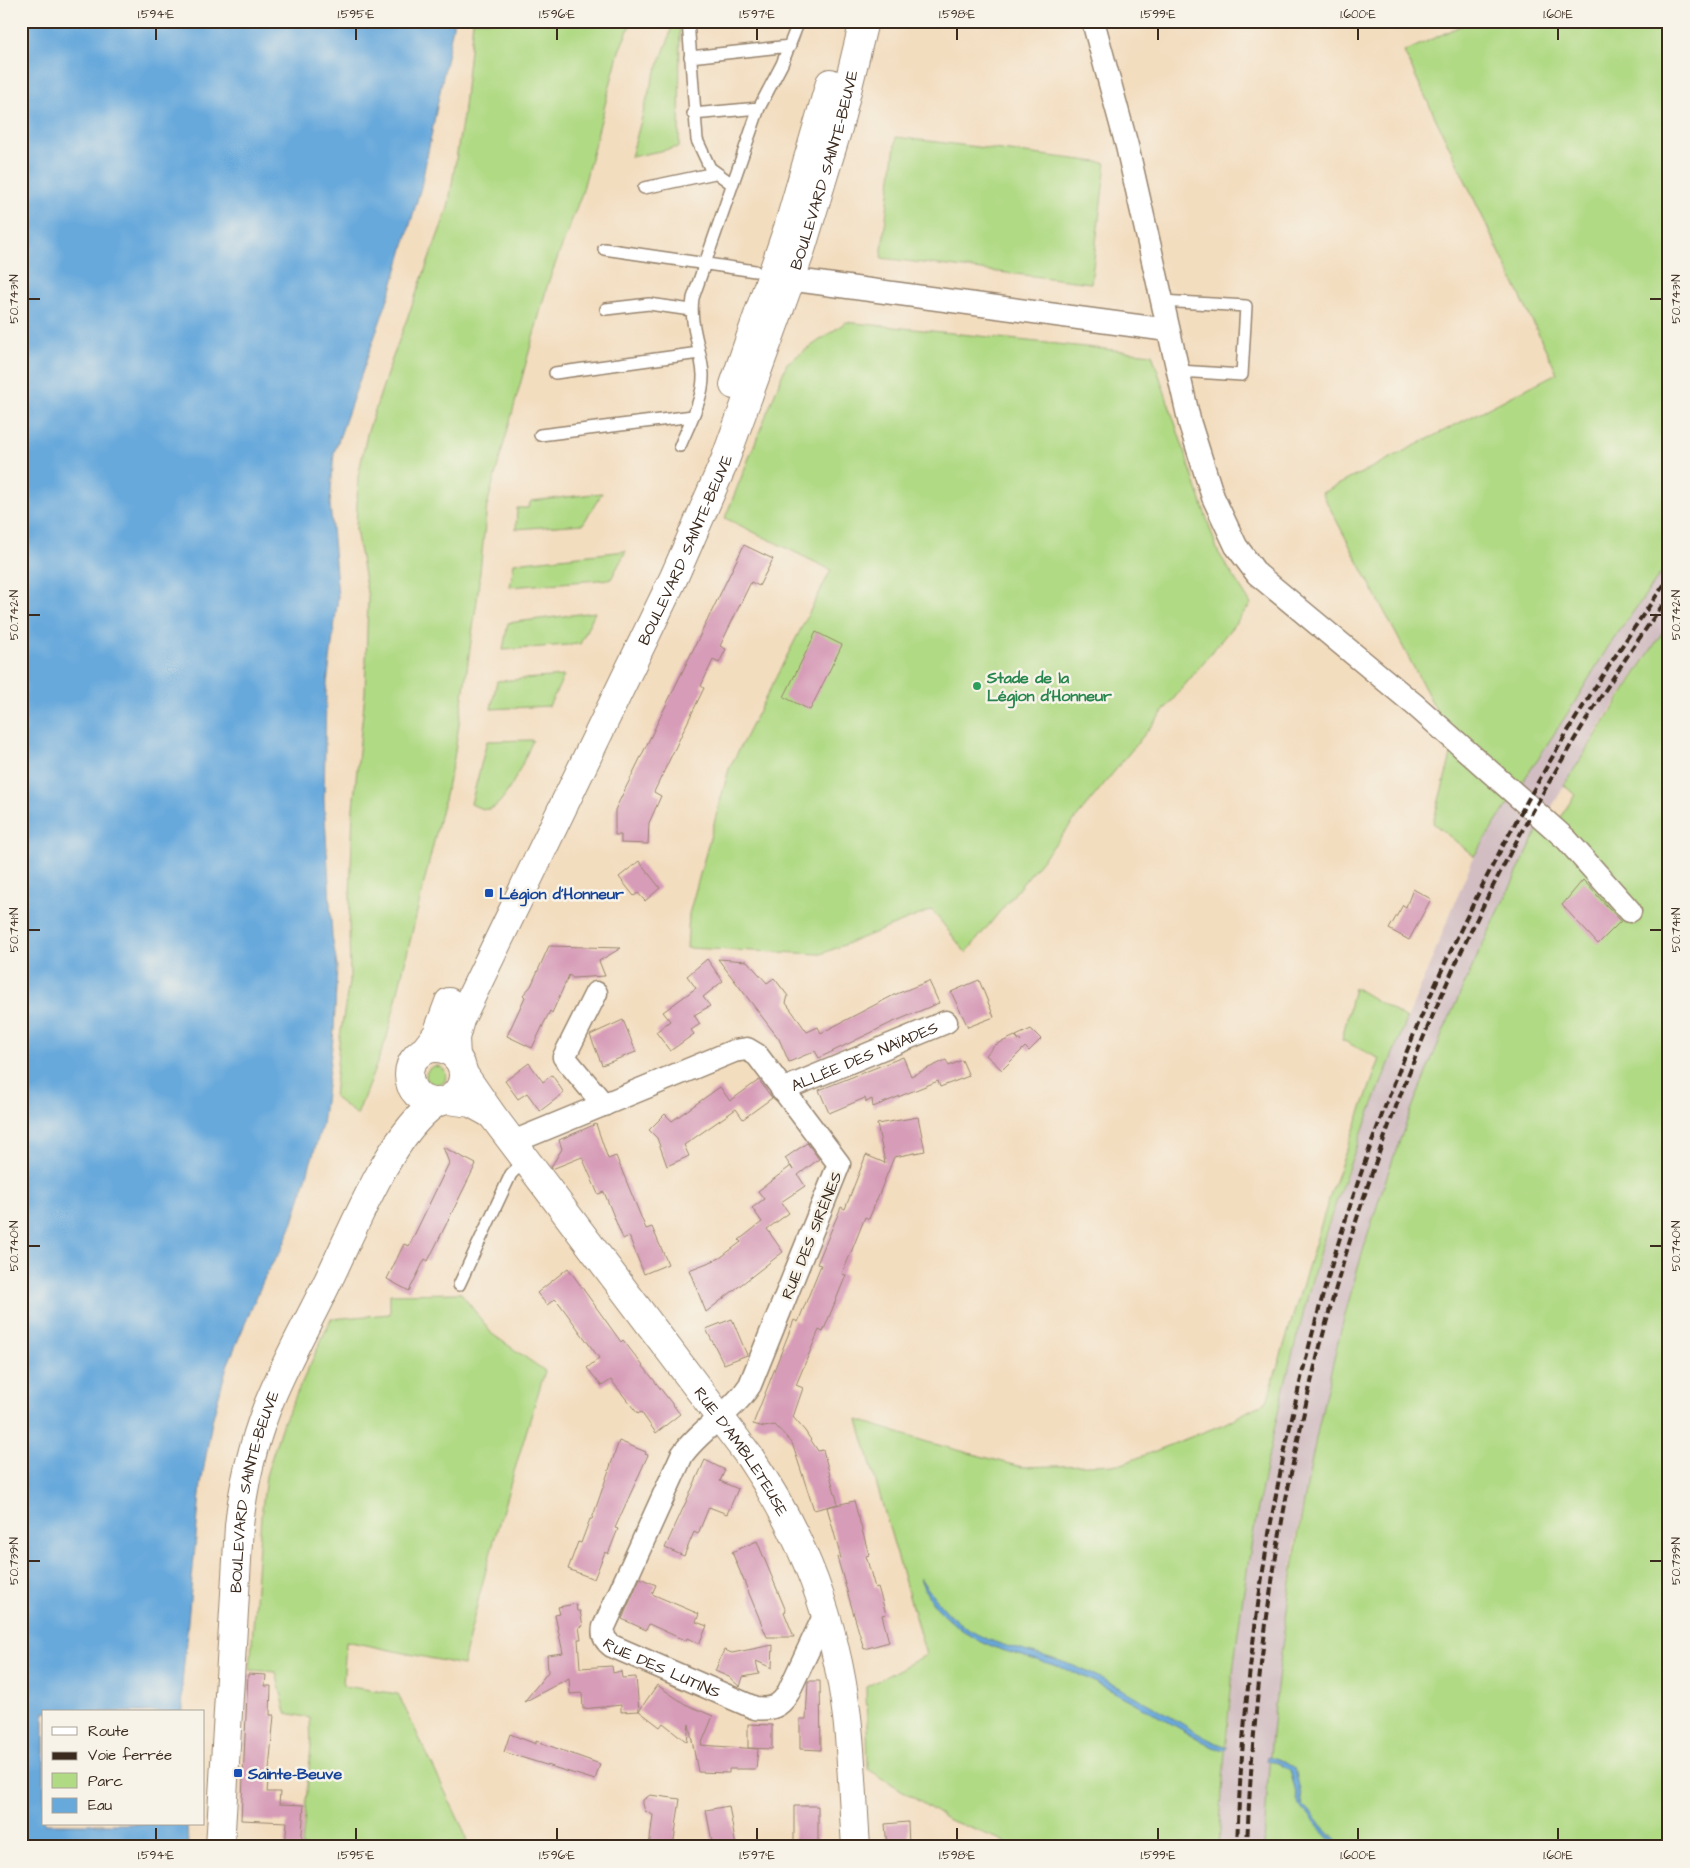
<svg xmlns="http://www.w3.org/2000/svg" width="1690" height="1868" viewBox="0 0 1690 1868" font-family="'Architects Daughter',sans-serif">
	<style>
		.industrial { fill: #d2bec2 }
		.green { fill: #b1da85; stroke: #768252 }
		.water { fill: #68a9dc; stroke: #526a7d }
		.building { fill: #d79cb8 }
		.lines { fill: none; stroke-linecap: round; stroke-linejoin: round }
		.lane-casing { stroke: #97846e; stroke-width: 14 }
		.street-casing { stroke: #97846e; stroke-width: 25 }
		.secondary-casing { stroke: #97846e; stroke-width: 30 }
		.primary-casing { stroke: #97846e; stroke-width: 30 }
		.lane { stroke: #fff; stroke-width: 11 }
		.street { stroke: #fff; stroke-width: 22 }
		.secondary { stroke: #fff; stroke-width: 28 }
		.primary { stroke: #fff; stroke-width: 28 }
		.rail { stroke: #3b2a1e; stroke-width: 4; stroke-dasharray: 8 4; stroke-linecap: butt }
		.ticks { fill: none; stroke: #3b2a1e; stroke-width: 2 }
		.leisure-dot { fill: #2e9e5b; stroke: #f7f3e8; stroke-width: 2 }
		.transit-dot { fill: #1a4fb4; stroke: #f7f3e8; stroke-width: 2 }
		.labels { text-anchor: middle; stroke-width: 5; stroke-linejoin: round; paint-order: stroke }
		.street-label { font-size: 16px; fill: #3b2a1e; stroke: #f7f3e8 }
		.leisure-label { font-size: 16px; font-weight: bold; fill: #27864d; stroke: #f7f3e8; text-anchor: start }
		.transit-label { font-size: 16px; font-weight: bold; fill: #164399; stroke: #f7f3e8; text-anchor: start }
		.neatline { fill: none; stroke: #3b2a1e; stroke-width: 2 }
		.ticks-label { font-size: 12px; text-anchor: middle; fill: #3b2a1e }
	</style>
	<rect width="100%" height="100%" fill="#f7f3e8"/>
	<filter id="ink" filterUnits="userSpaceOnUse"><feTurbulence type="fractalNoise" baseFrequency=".02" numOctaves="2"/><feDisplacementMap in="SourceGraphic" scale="10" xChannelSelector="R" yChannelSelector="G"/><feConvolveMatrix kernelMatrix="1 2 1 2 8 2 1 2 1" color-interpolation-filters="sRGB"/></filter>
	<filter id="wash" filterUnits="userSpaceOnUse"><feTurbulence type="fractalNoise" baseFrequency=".0096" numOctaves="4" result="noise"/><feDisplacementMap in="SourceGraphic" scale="20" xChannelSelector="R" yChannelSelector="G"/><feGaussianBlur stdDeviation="1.12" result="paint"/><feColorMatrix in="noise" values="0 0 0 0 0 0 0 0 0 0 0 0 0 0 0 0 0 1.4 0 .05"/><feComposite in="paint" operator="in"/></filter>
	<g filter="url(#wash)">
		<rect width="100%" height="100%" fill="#f3ddbf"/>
		<path class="industrial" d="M 1669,562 L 1669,622 L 1600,726 L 1538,830 L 1445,1028 L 1401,1137 L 1367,1236 L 1346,1309 L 1320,1418 L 1295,1544 L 1278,1674 L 1264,1847 L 1219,1847 L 1222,1790 L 1236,1646 L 1250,1549 L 1267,1461 L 1287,1373 L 1322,1246 L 1359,1137 L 1474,856 L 1571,708 L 1608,647 Z"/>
		<path class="green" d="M 473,21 L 632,21 L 619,51 L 582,193 L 548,283 L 487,505 L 477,600 L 454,758 L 387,1037 L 357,1115 L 334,1097 L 339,1043 L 350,976 L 349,927 L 353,808 L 365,693 L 368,598 L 356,530 L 358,477 L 367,434 L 391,362 L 448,208 L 463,116 Z
			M 673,21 L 680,21 L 679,147 L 631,157 L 651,84 L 669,38 Z
			M 1471,21 L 1669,21 L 1669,562 L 1608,647 L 1571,708 L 1474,856 L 1433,823 L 1454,744 L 1322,493 L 1557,373 L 1404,52 Z
			M 896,137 L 1106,163 L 1091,283 L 881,258 Z
			M 846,322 L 1152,354 L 1218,552 L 1251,604 L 966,953 L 932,910 L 821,954 L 687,948 L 689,914 L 729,769 L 831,570 L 725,518 L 787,363 Z
			M 602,493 L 583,524 L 516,529 L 517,508 L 528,508 L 531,501 Z
			M 626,551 L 611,579 L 510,587 L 514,563 Z
			M 595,612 L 580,644 L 503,650 L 508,623 Z
			M 1669,622 L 1669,1847 L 1264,1847 C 1267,1772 1275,1697 1285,1624 C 1307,1459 1343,1293 1401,1137 C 1440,1031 1489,930 1538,830 L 1557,822 L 1575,795 L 1564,785 Z
			M 564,676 L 549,706 L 491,709 L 497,681 Z
			M 533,740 C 526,755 506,805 490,809 C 483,810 477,807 471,804 L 487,741 Z
			M 1354,987 L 1407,1019 C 1377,1093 1347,1167 1322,1244 C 1314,1271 1307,1299 1300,1326 C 1253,1496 1227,1671 1219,1847 L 1013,1847 L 999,1839 L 949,1820 L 868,1769 L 866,1687 L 926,1655 L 858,1420 L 927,1442 L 1022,1467 L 1122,1464 L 1224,1424 L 1267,1401 L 1332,1189 L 1380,1059 L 1342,1040 Z
			M426 1076a10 10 0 1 1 20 0a10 10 0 1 1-20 0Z
			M 461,1293 L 492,1334 L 545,1371 C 515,1468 484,1566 463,1665 L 346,1641 L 343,1686 L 398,1694 L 464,1831 L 468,1847 L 302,1847 L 311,1746 L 310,1718 L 286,1713 L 276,1672 L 250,1670 L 261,1517 L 266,1476 L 281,1428 L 331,1319 L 390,1314 L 390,1294 Z"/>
		<path class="water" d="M 21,21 L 454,21 L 421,187 L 391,290 L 334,453 L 330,504 L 338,597 L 326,692 L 324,800 L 332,936 L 337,966 L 334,1031 L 322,1125 L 293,1222 L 282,1249 L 267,1272 L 227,1366 L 212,1421 L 201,1484 L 182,1684 L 183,1712 L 44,1712 L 44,1824 L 187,1824 L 188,1847 L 21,1847 Z
			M 920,1578 C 933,1596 947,1615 966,1628 C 998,1648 1028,1650 1063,1662 C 1098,1674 1139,1699 1171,1717 C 1190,1728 1207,1741 1228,1747 L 1224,1750 L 1213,1747 C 1169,1723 1127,1697 1082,1676 C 1030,1652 989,1658 944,1615 C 932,1603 925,1593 920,1578 Z
			M 1268,1756 L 1286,1762 L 1295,1768 L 1303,1805 L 1343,1847 L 1338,1847 L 1299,1805 L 1290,1770 L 1278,1763 L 1267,1761 Z"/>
		<g id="blocks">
			<path class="building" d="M 744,545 L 773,559 L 759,586 L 751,582 L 720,646 L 726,649 L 719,663 L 713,660 L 701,686 L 704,688 L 654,792 L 661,796 L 649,823 L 648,844 L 621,843 L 621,835 L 615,835 L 615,810 Z
				M 816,632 L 842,645 L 810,710 L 784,697 Z
				M 639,861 L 660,888 L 645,901 L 638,893 L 634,896 L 619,877 Z
				M 1583,880 L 1621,921 L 1598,944 L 1562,905 Z
				M 1413,889 L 1431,899 L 1409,940 L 1389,929 L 1403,905 L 1406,907 Z
				M 549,946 L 621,948 L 599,961 L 605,976 L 573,978 L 569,975 L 552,1013 L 550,1011 L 532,1048 L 507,1036 L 525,997 L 523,995 L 531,986 Z
				M 707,959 L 723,981 L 703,997 L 710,1006 L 694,1015 L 700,1024 L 691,1030 L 694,1034 L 670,1051 L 656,1032 L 670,1021 L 663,1012 L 696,988 L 687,976 Z
				M 718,959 L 747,961 L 767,983 L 774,978 L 788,996 L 786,1003 L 807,1032 L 818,1027 L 821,1033 L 894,995 L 929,981 L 939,1003 L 891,1023 L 819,1058 L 815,1051 L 789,1062 L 779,1039 Z
				M 979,980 L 994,1017 L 968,1027 L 951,992 Z
				M 623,1020 L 636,1052 L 602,1065 L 590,1035 Z
				M 1031,1029 L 1041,1039 L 1029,1051 L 1025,1047 L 1002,1070 L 986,1055 L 995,1045 L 1015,1036 L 1021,1042 L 1016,1036 Z
				M 903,1057 L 911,1076 L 946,1060 L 949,1066 L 962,1060 L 969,1076 L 940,1087 L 938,1081 L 873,1107 L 872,1099 L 866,1102 L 865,1098 L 829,1113 L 819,1090 Z
				M 529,1063 L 543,1082 L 552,1075 L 564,1093 L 540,1111 L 527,1093 L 518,1099 L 505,1081 Z
				M 759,1080 L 772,1098 L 743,1119 L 736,1109 L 684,1145 L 689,1156 L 667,1166 L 657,1138 L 649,1130 L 665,1114 L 672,1121 L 720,1087 L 730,1101 Z
				M 918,1117 L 925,1151 L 894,1157 L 869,1219 L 865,1217 L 850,1255 L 842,1274 L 846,1275 L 823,1332 L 819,1330 L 796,1385 L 803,1388 L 793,1417 L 805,1431 L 818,1451 L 823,1450 L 838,1504 L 814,1510 L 792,1443 L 775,1425 L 764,1427 L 753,1424 L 794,1320 L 798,1322 L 821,1265 L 817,1264 L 841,1207 L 845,1209 L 866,1155 L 885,1163 L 877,1124 Z
				M 596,1124 L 608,1159 L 616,1156 L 646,1229 L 652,1227 L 668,1264 L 644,1274 L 629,1236 L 623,1239 L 604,1192 L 598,1194 L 582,1157 L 552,1169 L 551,1167 L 562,1149 L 559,1140 Z
				M 807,1143 L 819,1159 L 798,1175 L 805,1186 L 781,1202 L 789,1213 L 767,1229 L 783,1252 L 706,1312 L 689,1270 L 720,1258 L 741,1242 L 739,1240 L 762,1222 L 752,1208 L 764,1199 L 758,1191 L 791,1166 L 793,1170 L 785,1158 Z
				M 443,1147 L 476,1164 L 428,1261 L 425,1259 L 409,1291 L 387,1279 L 404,1244 L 409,1246 L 449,1163 Z
				M 568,1268 L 621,1342 L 623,1340 L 680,1414 L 656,1433 L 641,1412 L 638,1414 L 611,1380 L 602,1386 L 587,1368 L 599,1358 L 559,1303 L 555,1299 L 547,1305 L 537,1293 Z
				M 732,1319 L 747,1355 L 724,1364 L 706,1329 Z
				M 619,1441 L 646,1452 L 645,1454 L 648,1455 L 615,1528 L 618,1529 L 608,1554 L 605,1552 L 594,1579 L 568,1569 L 578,1542 L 581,1543 L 590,1519 L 592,1519 Z
				M 705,1460 L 725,1470 L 720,1481 L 738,1489 L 727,1514 L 709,1507 L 698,1534 L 694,1532 L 684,1556 L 665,1548 Z
				M 854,1501 L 869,1555 L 866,1556 L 875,1588 L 878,1587 L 886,1614 L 882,1615 L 889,1642 L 864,1649 L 837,1557 L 841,1558 L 827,1507 Z
				M 757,1541 L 786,1611 L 784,1612 L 794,1637 L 767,1637 L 732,1552 Z
				M 640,1578 L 656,1585 L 652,1594 L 699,1614 L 696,1622 L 707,1626 L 699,1644 L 687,1638 L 686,1641 L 649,1624 L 646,1630 L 622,1619 Z
				M 576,1604 L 577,1611 L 580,1611 L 583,1626 L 579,1627 L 581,1639 L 578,1639 L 580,1668 L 612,1666 L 613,1673 L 621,1671 L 622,1678 L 636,1677 L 639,1711 L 657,1685 L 685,1704 L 713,1716 L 701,1745 L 758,1749 L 756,1769 L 729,1769 L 729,1773 L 698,1772 L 689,1724 L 687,1742 L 663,1723 L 660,1727 L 639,1711 L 621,1712 L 621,1705 L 583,1709 L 582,1693 L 570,1694 L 569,1678 L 524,1702 L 548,1672 L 547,1655 L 563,1653 L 555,1615 L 560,1614 L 558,1607 Z
				M 773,1645 L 772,1668 L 756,1661 L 759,1674 L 743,1677 L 740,1687 L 729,1677 L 715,1671 L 724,1650 L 732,1653 Z
				M 248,1674 L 266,1675 L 265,1686 L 271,1686 L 270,1715 L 274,1715 L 267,1792 L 280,1792 L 279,1804 L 304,1805 L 301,1847 L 285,1847 L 287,1822 L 241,1820 Z
				M 808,1681 L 820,1681 L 821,1750 L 800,1749 L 800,1719 L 806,1719 Z
				M 748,1724 L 772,1725 L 772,1749 L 748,1748 Z
				M 510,1734 L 536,1744 L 536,1741 L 600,1764 L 595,1780 L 504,1752 Z
				M 650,1795 L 680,1799 L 673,1847 L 649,1847 L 653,1815 L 645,1811 L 643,1804 L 643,1800 Z
				M 729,1806 L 736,1847 L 713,1847 L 706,1810 Z
				M 794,1806 L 818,1806 L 818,1846 L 794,1846 Z
				M 908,1822 L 909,1847 L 887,1847 L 885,1824 Z"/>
		</g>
	</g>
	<g filter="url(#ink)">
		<use href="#blocks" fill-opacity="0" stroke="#97846e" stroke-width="1"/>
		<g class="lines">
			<defs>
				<path id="lane" d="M 688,21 L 697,140 L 710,168 L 732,184
					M 690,57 L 790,46
					M 693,114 L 759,108
					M 644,188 L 715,173
					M 604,249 L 755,271
					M 1161,301 L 1246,306 L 1242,375 L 1179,371
					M 606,309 L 649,304 L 691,310
					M 555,373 L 699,353
					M 540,435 L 693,416
					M 680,446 C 689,424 704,398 703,374 C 701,347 689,325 693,298 L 759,108 L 782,64 L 799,21
					M 459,1285 L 511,1174 L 526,1160"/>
				<g id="street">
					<path d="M 1093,21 L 1127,146 L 1190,424 L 1213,497 L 1236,546 L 1257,574 L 1415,705 L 1567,840 L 1630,911"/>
					<path d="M 775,272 L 803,281 L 1168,330"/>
					<path d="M 596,993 L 564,1057 L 604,1105"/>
					<path id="s1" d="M 782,1090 L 946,1022"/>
					<path id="s2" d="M 513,1142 L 734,1051 L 747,1049 L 757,1055 L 839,1164 L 750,1385 C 732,1413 701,1428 682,1455 L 604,1627 C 602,1636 605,1641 612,1646 L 755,1708 C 771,1710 780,1707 788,1693 L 826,1612"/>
				</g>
				<g id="secondary">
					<path id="s3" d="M 463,1073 L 492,1115 L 749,1456 C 804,1537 835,1620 847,1717 C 852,1760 853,1804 856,1847"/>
					<path d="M 448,1100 L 471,1103 L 491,1114"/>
				</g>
				<g id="primary">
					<path d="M 734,385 L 788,228 L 830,83"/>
					<circle cx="436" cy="1075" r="27"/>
					<path d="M 424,1051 L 437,1034 L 449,1002"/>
					<path id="s4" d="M 456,1057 L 455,1038 L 460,1020 L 674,577 L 725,460 L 800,253 L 838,128 L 864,21"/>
					<path id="s5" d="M 220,1847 L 239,1526 C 243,1485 253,1444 268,1405 C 285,1362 309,1321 329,1279 C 354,1228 390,1134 436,1103"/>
				</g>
			</defs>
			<use href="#lane" class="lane-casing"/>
			<use href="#street" class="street-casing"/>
			<use href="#secondary" class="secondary-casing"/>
			<use href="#primary" class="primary-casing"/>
			<use href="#lane" class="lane"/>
			<use href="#street" class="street"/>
			<use href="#secondary" class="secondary"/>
			<use href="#primary" class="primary"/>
			<path class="rail" d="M 1237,1847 C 1253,1389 1401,951 1669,578
				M 1247,1847 C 1264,1399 1407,961 1669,596"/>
		</g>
	</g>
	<path class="ticks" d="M 156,28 L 156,40M 356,28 L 356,40M 557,28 L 557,40M 757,28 L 757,40M 957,28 L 957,40M 1158,28 L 1158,40M 1358,28 L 1358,40M 1558,28 L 1558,40M 28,299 L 40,299M 1650,299 L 1662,299M 28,615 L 40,615M 1650,615 L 1662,615M 28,930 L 40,930M 1650,930 L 1662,930M 28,1246 L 40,1246M 1650,1246 L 1662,1246M 28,1561 L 40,1561M 1650,1561 L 1662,1561M 156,1828 L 156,1840M 356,1828 L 356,1840M 557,1828 L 557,1840M 757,1828 L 757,1840M 957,1828 L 957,1840M 1158,1828 L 1158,1840M 1358,1828 L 1358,1840M 1558,1828 L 1558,1840"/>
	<circle class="leisure-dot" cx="977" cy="686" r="5"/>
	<g class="transit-dot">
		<rect x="484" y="888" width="10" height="10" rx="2.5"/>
		<rect x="233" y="1768" width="10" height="10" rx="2.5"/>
	</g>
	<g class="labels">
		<g class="street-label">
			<text dy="6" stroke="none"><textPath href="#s4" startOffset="964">BOULEVARD SAINTE-BEUVE</textPath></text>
			<text dy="6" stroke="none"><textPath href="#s4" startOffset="559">BOULEVARD SAINTE-BEUVE</textPath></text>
			<text dy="6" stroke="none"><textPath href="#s1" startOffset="89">ALLÉE DES NAÏADES</textPath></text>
			<text transform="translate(811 1235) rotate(-68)" y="6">RUE DES SIRÈNES</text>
			<text dy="6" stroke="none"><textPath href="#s3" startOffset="470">RUE D'AMBLETEUSE</textPath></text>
			<text dy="6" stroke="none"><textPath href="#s5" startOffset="358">BOULEVARD SAINTE-BEUVE</textPath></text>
			<text dy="6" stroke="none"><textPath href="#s2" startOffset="1002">RUE DES LUTINS</textPath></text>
		</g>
		<g class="leisure-label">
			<text x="987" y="683">Stade de la<tspan x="987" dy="18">Légion d'Honneur</tspan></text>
		</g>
		<g class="transit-label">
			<text x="499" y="899">Légion d'Honneur</text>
			<text x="248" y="1779">Sainte-Beuve</text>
		</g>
	</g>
	<rect width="1690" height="1868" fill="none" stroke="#f7f3e8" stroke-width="55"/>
	<rect x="42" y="1710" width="162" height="115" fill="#f7f3e8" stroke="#aca397"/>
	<rect x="52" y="1727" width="25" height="8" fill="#ffffff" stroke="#aca397"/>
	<text x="88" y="1736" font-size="15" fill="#3b2a1e">Route</text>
	<rect x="52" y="1752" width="25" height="8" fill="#3b2a1e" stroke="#aca397"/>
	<text x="88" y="1760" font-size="15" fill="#3b2a1e">Voie ferrée</text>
	<rect x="52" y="1773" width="25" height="15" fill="#b1da85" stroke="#aca397"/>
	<text x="88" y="1786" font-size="15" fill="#3b2a1e">Parc</text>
	<rect x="52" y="1798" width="25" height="15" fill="#68a9dc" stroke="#aca397"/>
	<text x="88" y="1810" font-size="15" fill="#3b2a1e">Eau</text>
	<rect x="28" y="28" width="1634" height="1812" class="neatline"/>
	<g class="ticks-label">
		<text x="156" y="18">1.594°E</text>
		<text x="356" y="18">1.595°E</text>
		<text x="557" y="18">1.596°E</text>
		<text x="757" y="18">1.597°E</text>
		<text x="957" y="18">1.598°E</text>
		<text x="1158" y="18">1.599°E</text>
		<text x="1358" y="18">1.600°E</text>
		<text x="1558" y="18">1.601°E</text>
		<text transform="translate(14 299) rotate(-90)" y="4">50.743°N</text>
		<text transform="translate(1676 299) rotate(-90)" y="4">50.743°N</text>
		<text transform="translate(14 615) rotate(-90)" y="4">50.742°N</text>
		<text transform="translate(1676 615) rotate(-90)" y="4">50.742°N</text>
		<text transform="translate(14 930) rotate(-90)" y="4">50.741°N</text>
		<text transform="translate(1676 930) rotate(-90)" y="4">50.741°N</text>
		<text transform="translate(14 1246) rotate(-90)" y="4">50.740°N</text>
		<text transform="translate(1676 1246) rotate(-90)" y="4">50.740°N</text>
		<text transform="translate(14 1561) rotate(-90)" y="4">50.739°N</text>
		<text transform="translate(1676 1561) rotate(-90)" y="4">50.739°N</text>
		<text x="156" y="1859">1.594°E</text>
		<text x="356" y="1859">1.595°E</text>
		<text x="557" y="1859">1.596°E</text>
		<text x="757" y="1859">1.597°E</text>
		<text x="957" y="1859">1.598°E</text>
		<text x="1158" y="1859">1.599°E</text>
		<text x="1358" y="1859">1.600°E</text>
		<text x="1558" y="1859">1.601°E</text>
	</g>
</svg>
